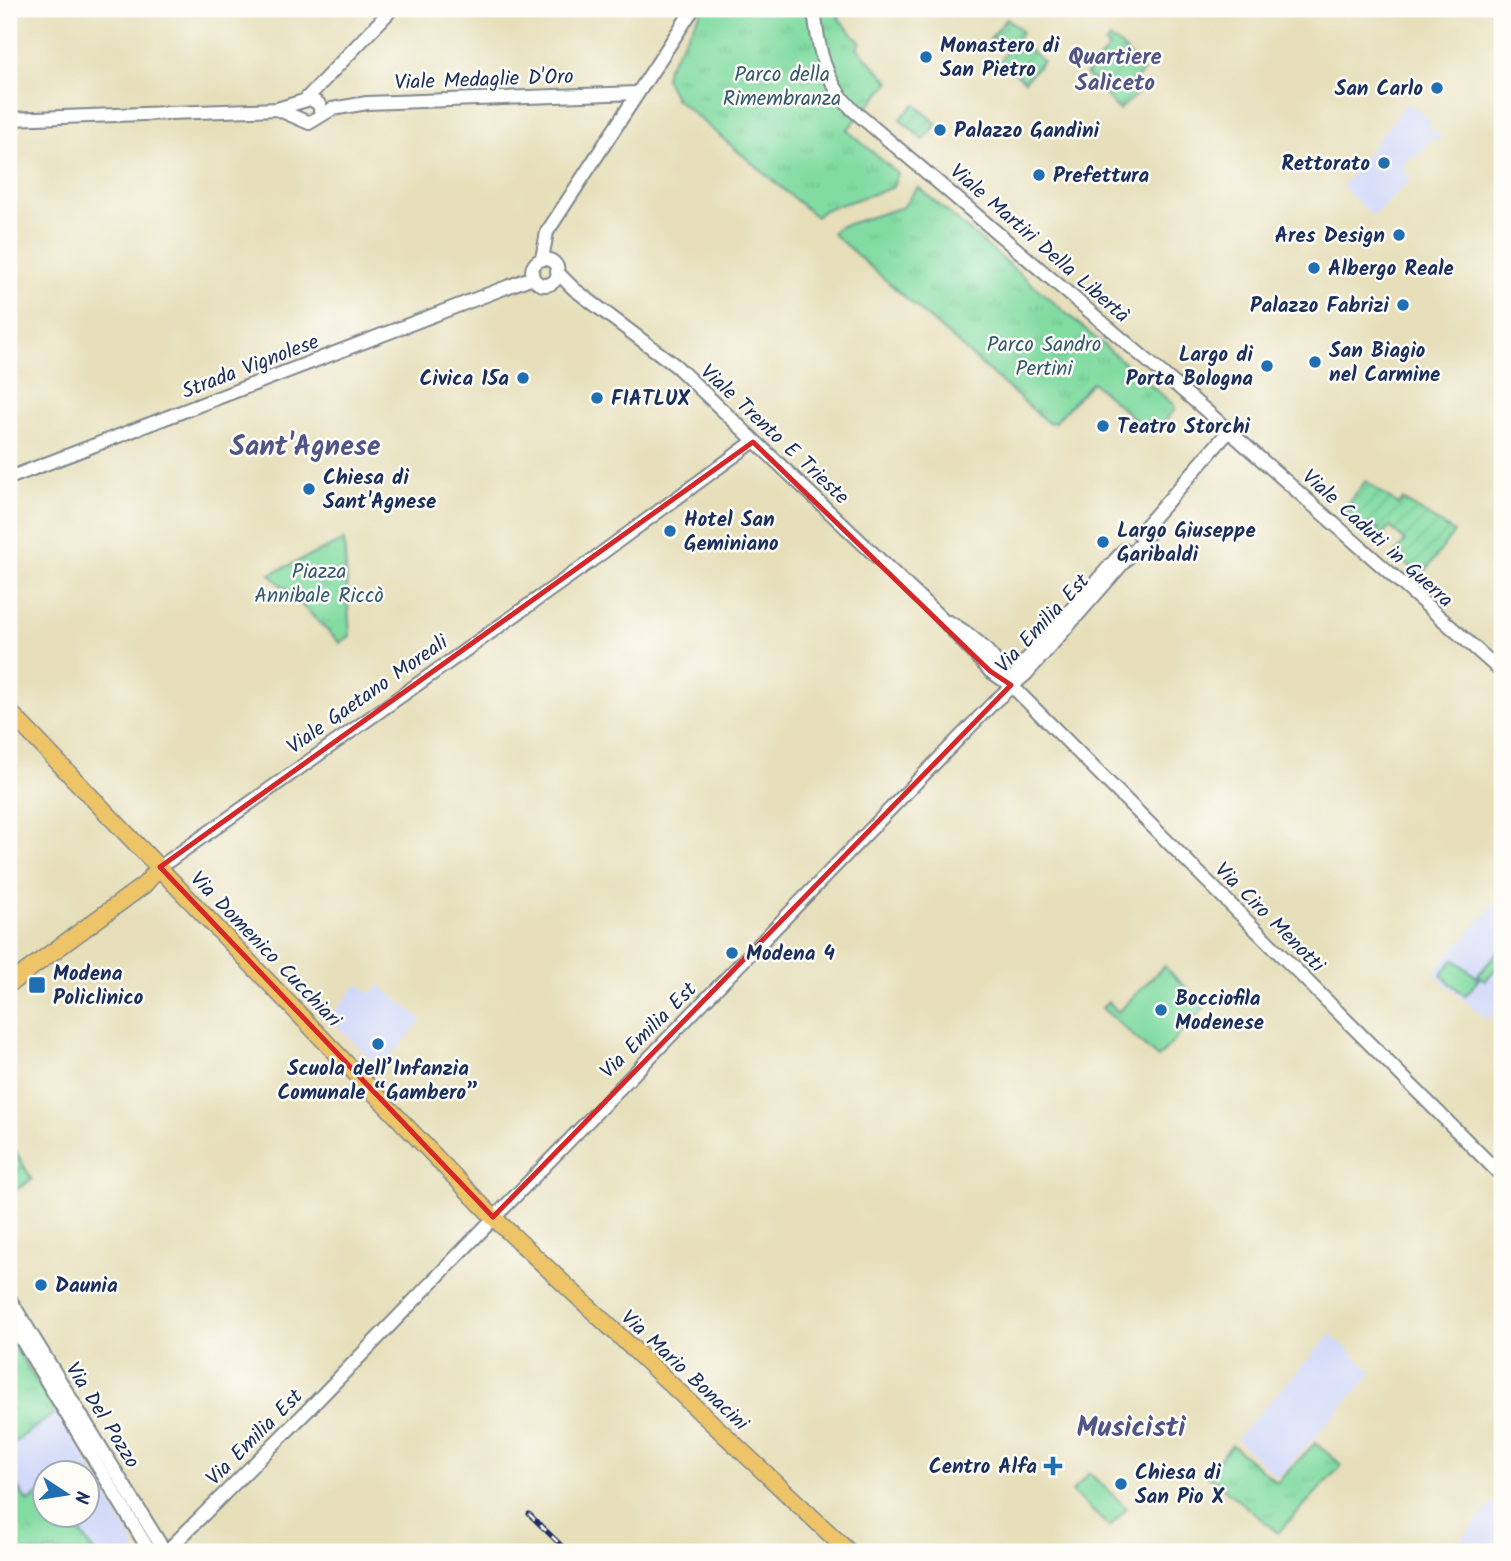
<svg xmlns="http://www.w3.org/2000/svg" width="1511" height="1561" viewBox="0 0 1511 1561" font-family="Kalam,sans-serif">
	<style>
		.built { fill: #d2d9f9; fill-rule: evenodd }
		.grass { fill: #82dca2; stroke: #4e8680; stroke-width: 2 }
		.park { fill: url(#park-tufts); stroke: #4e8680; stroke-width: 2 }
		.garden { fill: url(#garden-furrows); stroke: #4e8680; stroke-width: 2 }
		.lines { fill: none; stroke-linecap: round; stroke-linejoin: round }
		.minor-casing { stroke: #80878c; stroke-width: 16 }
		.major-casing { stroke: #80878c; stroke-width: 19 }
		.minor { stroke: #fff; stroke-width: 12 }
		.major { stroke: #eec469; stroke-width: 16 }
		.rail-casing { stroke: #1b2f5e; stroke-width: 5 }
		.rail { stroke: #fdfcf7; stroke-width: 2.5; stroke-dasharray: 8; stroke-linecap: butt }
		.marked { fill: none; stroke: #d62828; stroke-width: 5; stroke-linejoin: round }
		.poi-dot { fill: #1f6fb2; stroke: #fdfcf7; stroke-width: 2.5 }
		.labels { text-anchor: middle; stroke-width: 5; stroke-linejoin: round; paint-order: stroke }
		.poi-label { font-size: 21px; font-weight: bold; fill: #1b2f5e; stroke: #fdfcf7; text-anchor: start }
		.park-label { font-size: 21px; fill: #355a6f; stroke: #fdfcf7 }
		.street-label { font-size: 21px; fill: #1b2f5e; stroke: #fdfcf7 }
		.neighbourhood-label { font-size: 23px; font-weight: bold; fill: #515487; stroke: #fdfcf7 }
		.district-label { font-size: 28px; font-weight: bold; fill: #515487; stroke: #fdfcf7 }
	</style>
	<defs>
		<pattern id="park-tufts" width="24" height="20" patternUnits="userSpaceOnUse" patternTransform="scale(1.75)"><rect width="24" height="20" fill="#82dca2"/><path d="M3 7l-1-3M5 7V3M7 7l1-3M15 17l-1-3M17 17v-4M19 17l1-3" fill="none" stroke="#70bd8e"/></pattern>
		<pattern id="garden-furrows" width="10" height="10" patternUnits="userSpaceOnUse" patternTransform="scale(1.75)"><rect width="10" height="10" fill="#82dca2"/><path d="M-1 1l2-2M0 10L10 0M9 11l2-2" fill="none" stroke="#70bd8e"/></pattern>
	</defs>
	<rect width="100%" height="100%" fill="#fdfcf7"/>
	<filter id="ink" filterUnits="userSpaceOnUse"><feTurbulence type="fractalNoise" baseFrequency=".0143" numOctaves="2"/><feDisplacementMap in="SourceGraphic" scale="14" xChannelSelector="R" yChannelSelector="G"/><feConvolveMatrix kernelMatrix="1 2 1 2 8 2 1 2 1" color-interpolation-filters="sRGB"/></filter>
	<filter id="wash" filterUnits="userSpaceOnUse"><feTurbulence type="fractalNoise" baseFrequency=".00686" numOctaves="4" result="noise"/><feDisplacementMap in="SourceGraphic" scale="28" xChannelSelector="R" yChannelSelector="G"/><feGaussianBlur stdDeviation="1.57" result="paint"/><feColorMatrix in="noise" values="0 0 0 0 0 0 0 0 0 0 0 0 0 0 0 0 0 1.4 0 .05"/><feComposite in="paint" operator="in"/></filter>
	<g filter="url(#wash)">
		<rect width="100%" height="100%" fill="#e6dfba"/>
		<path class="built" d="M 1407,102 L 1430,119 L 1430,128 L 1442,137 L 1438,141 L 1433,138 L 1417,157 L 1412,154 L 1402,168 L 1412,178 L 1373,217 L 1342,186 Z
			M 1502,895 L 1502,1005 L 1487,1020 L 1433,973 Z
			M 358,984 L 371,994 L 380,985 L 422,1020 L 380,1068 L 329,1018 Z
			M 1331,1334 L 1373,1372 L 1278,1478 L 1236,1439 Z
			M 9,1336 L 77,1444 L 134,1544 L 135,1552 L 9,1552 ZM 46,1474 L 88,1474 L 88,1516 L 46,1516 Z
			M 1499,1495 L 1502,1498 L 1502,1536 L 1500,1535 L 1484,1552 L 1450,1552 Z"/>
		<path class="grass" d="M 1502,948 L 1502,962 L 1485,981 L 1478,975 Z
			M 1454,959 L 1479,979 L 1465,996 L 1441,975 Z
			M 1164,966 L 1205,1007 L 1158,1058 L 1102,1008 L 1108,1001 L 1118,1012 Z
			M 1089,1473 L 1127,1508 L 1110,1527 L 1072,1492 Z"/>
		<path class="park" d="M 703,9 L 847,9 L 838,18 L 861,43 L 857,48 L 890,82 L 847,130 L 898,174 L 892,188 L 824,210 L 816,217 L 675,98 L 665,78 L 667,68 Z
			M 918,187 L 1174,405 L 1175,410 L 1152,434 L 1092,382 L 1055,422 L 1048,423 L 832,233 L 839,227 L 903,207 Z
			M 344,540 L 350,636 L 340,643 L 270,574 Z
			M 9,1338 L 56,1412 L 9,1446 Z
			M 1315,1443 L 1342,1465 L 1278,1533 L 1206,1474 L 1232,1445 L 1277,1483 Z
			M 9,1476 L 28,1502 L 45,1489 L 46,1516 L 70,1516 L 94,1552 L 9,1552 Z"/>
		<path class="garden" d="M 1007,18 L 1022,32 L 1017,39 L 1043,61 L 1025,81 L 1000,61 L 1007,52 L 990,39 Z
			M 1110,39 L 1121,46 L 1144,71 L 1131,84 L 1139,92 L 1119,110 L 1086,74 L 1109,48 L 1105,44 Z
			M 915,104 L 937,124 L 923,140 L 900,119 Z
			M 1366,481 L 1398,505 L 1403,500 L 1454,532 L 1421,577 L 1395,554 L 1405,541 L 1390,527 L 1378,540 L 1374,536 L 1379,529 L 1375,527 L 1370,533 L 1346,512 L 1351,506 L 1348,503 Z
			M 10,1142 L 32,1180 L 9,1194 L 9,1143 Z"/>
	</g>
	<g filter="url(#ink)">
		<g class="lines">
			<defs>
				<path id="minor" d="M 814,9 C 818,47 824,82 853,110 L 1203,408 L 1502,672
					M 305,100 L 392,9
					M 277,109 L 309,123 L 332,109 L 367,103 L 637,93
					M 9,119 L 277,109 L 310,99 L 319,104 L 321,115
					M 542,259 L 547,232 L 693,9
					M532 272a13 13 0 1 1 26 0a13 13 0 1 1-26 0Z
					M 557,272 L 574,289 L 676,366 L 940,617 L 990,671 L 1011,685 L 1502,1176
					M 9,478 L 533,277
					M 1139,534 L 1229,431
					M 949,622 C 975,636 995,656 1009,681
					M 1011,685 L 1019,668 L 1124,550
					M 160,867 L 591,561 L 753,442
					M 9,1298 L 165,1552
					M 9,1319 L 150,1552
					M 166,1552 L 306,1412 L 995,701 L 1026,674 L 1152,530"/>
				<path id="major" d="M 9,711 L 493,1217 L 849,1552
					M 9,984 L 144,885 L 160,867"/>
			</defs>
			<use href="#minor" class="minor-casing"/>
			<use href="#major" class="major-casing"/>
			<use href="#minor" class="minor"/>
			<use href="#major" class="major"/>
			<defs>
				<path id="rail" d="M 529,1514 L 568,1552"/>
			</defs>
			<use href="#rail" class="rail-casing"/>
			<use href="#rail" class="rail"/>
		</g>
	</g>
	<path class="marked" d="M 753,442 L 990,671 L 1011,685 L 493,1217 L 160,867 Z"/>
	<g class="poi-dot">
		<circle cx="926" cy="57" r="7"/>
		<circle cx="1437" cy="88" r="7"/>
		<circle cx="940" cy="130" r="7"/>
		<circle cx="1384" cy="163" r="7"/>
		<circle cx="1039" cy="175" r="7"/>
		<circle cx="1399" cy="235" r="7"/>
		<circle cx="1314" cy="268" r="7"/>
		<circle cx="1403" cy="305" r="7"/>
		<circle cx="1315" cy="362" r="7"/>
		<circle cx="1267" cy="366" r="7"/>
		<circle cx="523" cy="378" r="7"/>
		<circle cx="597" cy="398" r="7"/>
		<circle cx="1103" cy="426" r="7"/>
		<circle cx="309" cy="489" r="7"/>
		<circle cx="670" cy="531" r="7"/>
		<circle cx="1103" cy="542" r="7"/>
		<circle cx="732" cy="953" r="7"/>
		<rect x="28" y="976" width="18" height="18" rx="3.5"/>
		<circle cx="1161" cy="1010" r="7"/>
		<circle cx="378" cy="1044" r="7"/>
		<circle cx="41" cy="1285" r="7"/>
		<path d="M1049.5 1455.5h7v7h7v7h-7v7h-7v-7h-7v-7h7z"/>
		<circle cx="1121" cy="1484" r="7"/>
	</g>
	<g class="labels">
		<g class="poi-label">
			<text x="940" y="52">Monastero di<tspan x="940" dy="24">San Pietro</tspan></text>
			<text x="1423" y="95" text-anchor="end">San Carlo</text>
			<text x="954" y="137">Palazzo Gandini</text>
			<text x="1370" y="170" text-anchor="end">Rettorato</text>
			<text x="1053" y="182">Prefettura</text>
			<text x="1385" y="242" text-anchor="end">Ares Design</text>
			<text x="1328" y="275">Albergo Reale</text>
			<text x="1389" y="312" text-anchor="end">Palazzo Fabrizi</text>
			<text x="1329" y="357">San Biagio<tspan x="1329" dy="24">nel Carmine</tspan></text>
			<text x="1253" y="361" text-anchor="end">Largo di<tspan x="1253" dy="24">Porta Bologna</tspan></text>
			<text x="509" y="385" text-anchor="end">Civica 15a</text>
			<text x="611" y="405">FIATLUX</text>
			<text x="1117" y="433">Teatro Storchi</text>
			<text x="323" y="484">Chiesa di<tspan x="323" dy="24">Sant'Agnese</tspan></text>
			<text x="684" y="526">Hotel San<tspan x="684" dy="24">Geminiano</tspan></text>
			<text x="1117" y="537">Largo Giuseppe<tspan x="1117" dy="24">Garibaldi</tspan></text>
			<text x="746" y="960">Modena 4</text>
			<text x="53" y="980">Modena<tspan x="53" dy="24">Policlinico</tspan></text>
			<text x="1175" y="1005">Bocciofila<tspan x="1175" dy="24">Modenese</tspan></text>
			<text x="378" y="1075" text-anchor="middle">Scuola dell’Infanzia<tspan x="378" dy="24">Comunale “Gambero”</tspan></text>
			<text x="55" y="1292">Daunia</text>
			<text x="1037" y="1473" text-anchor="end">Centro Alfa</text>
			<text x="1135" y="1479">Chiesa di<tspan x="1135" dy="24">San Pio X</tspan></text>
		</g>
		<g class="park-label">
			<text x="782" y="81">Parco della<tspan x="782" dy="24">Rimembranza</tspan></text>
			<text x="1044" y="351">Parco Sandro<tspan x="1044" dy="24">Pertini</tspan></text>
			<text x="319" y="578">Piazza<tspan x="319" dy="24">Annibale Riccò</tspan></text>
		</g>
		<g class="street-label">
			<text transform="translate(484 79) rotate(-2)" y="7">Viale Medaglie D'Oro</text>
			<text transform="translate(1040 243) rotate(41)" y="7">Viale Martiri Della Libertà</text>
			<text transform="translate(250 366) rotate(-21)" y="7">Strada Vignolese</text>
			<text transform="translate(775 434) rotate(43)" y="7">Viale Trento E Trieste</text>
			<text transform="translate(1378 538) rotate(42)" y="7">Viale Caduti in Guerra</text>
			<text transform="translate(1042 623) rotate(-47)" y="7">Via Emilia Est</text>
			<text transform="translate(367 694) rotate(-35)" y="7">Viale Gaetano Moreali</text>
			<text transform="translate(1270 917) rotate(45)" y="7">Via Ciro Menotti</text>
			<text transform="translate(266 949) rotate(46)" y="7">Via Domenico Cucchiari</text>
			<text transform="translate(648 1030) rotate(-45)" y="7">Via Emilia Est</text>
			<text transform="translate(685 1370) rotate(43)" y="7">Via Mario Bonacini</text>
			<text transform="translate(103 1415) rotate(58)" y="7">Via Del Pozzo</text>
			<text transform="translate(254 1437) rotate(-45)" y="7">Via Emilia Est</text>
		</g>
		<g class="neighbourhood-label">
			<text x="1115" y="64">Quartiere<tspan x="1115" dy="26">Saliceto</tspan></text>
		</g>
		<g class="district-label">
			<text x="305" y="455">Sant'Agnese</text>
			<text x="1131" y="1436">Musicisti</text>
		</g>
	</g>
	<rect width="1511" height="1561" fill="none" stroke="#fdfcf7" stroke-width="35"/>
	<g transform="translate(66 1494) rotate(102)"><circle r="33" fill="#fdfcf7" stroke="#a3aaba" stroke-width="2"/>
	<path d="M0-5L12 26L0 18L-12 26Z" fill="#1f6fb2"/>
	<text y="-10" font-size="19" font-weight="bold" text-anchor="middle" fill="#1b2f5e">N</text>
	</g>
</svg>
